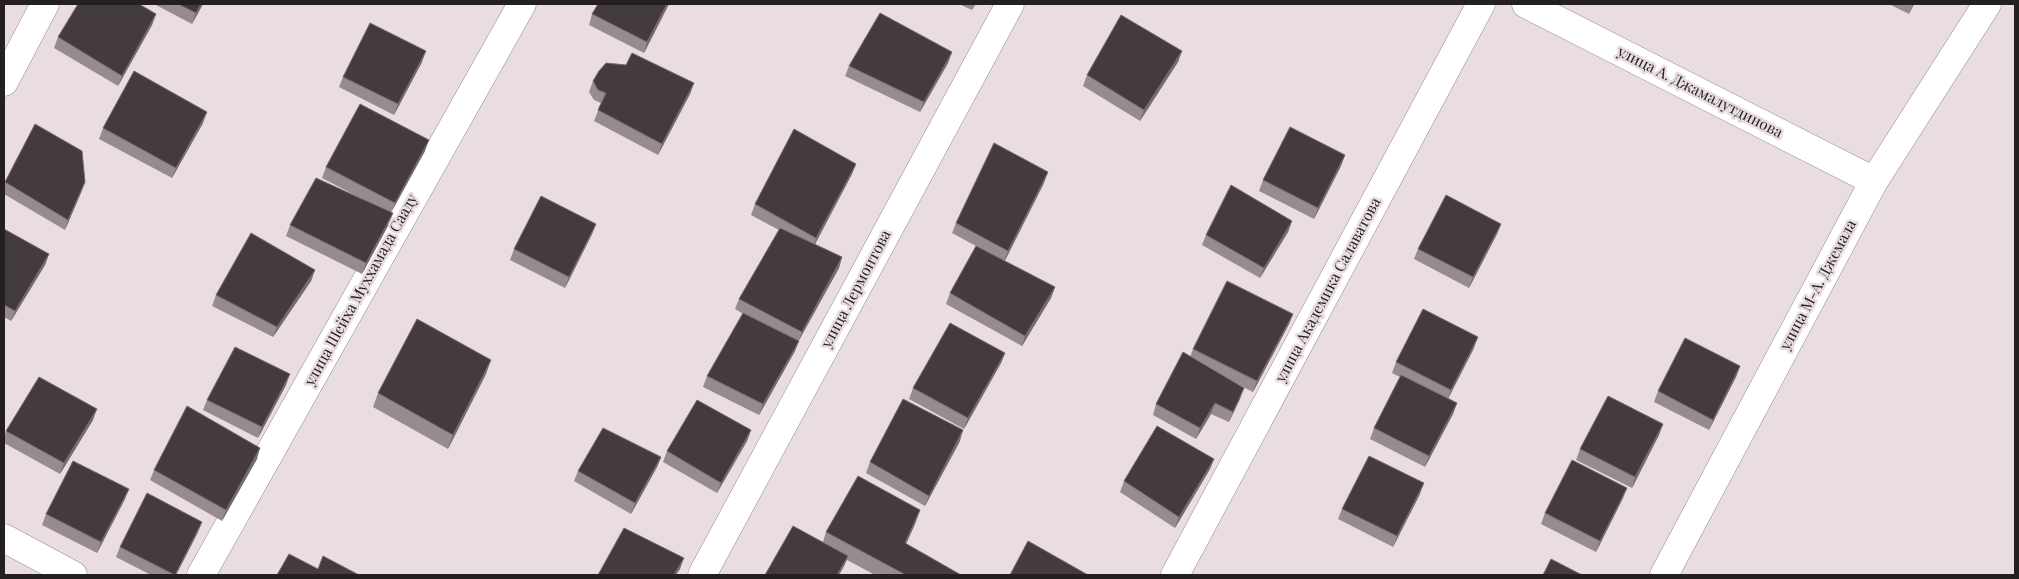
<svg xmlns="http://www.w3.org/2000/svg" width="2019" height="579" viewBox="0 0 2019 579" font-family="'Playfair Display',serif">
	<style>
		.lines { fill: none; stroke-linecap: round; stroke-linejoin: round }
		.street-casing { stroke: #968b8d; stroke-width: 29 }
		.street { stroke: #fff; stroke-width: 28 }
		.wall { fill: #968c8e }
		.shaded-wall { fill: #766c6d }
		.building { fill: #443b3c; stroke: #766c6d }
		.labels { text-anchor: middle; stroke-width: 5; stroke-linejoin: round; paint-order: stroke }
		.street-label { font-size: 15px; fill: #242021; stroke: #e9dddf }
	</style>
	<rect width="100%" height="100%" fill="#e9dddf"/>
	<g class="lines">
		<defs>
			<path id="street" d="M 1526,4 L 1874,181
				M 4,82 L 45,4
				M 4,538 L 73,575
				M 201,575 L 522,4
				M 702,575 L 1010,4
				M 1175,575 L 1481,4
				M 1664,575 L 1874,181 L 1987,4"/>
		</defs>
		<use href="#street" class="street-casing"/>
		<use href="#street" class="street"/>
	</g>
	<path class="wall" d="M 154,4 L 203,4 L 192,24 Z
		M 669,4 L 644,53 L 589,25 L 592,14 Z
		M 959,4 L 976,4 L 972,10 Z
		M 1889,4 L 1914,4 L 1909,14 Z
		M 156,14 L 152,25 L 118,86 L 54,48 L 58,37 Z
		M 1182,51 L 1178,62 L 1140,121 L 1083,86 L 1087,75 Z
		M 952,52 L 948,63 L 920,112 L 845,76 L 849,66 Z
		M 422,62 L 394,115 L 339,87 L 343,77 Z
		M 593,81 L 694,83 L 690,94 L 658,155 L 594,121 L 601,103 L 594,100 L 589,92 Z
		M 203,123 L 172,178 L 99,139 L 103,128 Z
		M 425,151 L 391,212 L 389,224 L 362,274 L 286,236 L 290,225 L 370,203 L 322,178 L 326,167 Z
		M 856,164 L 852,174 L 815,244 L 842,257 L 839,268 L 798,342 L 795,351 L 759,415 L 703,387 L 707,376 L 745,315 L 735,309 L 739,299 L 779,230 L 751,215 L 755,204 Z
		M 1341,166 L 1314,219 L 1259,191 L 1263,180 Z
		M 5,182 L 85,182 L 65,230 L 4,194 L 4,185 Z
		M 1044,183 L 1005,261 L 1055,287 L 1051,298 L 1022,346 L 946,304 L 950,293 L 976,246 L 952,233 L 956,223 Z
		M 1292,221 L 1288,232 L 1260,278 L 1202,245 L 1206,235 Z
		M 596,224 L 592,234 L 565,288 L 510,260 L 514,249 Z
		M 1501,224 L 1497,234 L 1469,288 L 1414,259 L 1418,249 Z
		M 4,229 L 49,254 L 45,265 L 11,321 L 4,317 Z
		M 315,270 L 311,281 L 273,337 L 212,306 L 216,295 Z
		M 1293,314 L 1289,324 L 1253,392 L 1231,381 L 1240,399 L 1229,422 L 1211,414 L 1196,439 L 1153,415 L 1156,404 L 1190,357 L 1193,349 Z
		M 1474,348 L 1448,398 L 1457,403 L 1453,414 L 1425,467 L 1370,439 L 1374,428 L 1400,377 L 1392,373 L 1396,362 Z
		M 1005,353 L 1001,363 L 964,429 L 909,399 L 913,388 Z
		M 1740,366 L 1736,377 L 1709,430 L 1654,402 L 1658,391 Z
		M 486,374 L 448,449 L 373,407 L 378,393 Z
		M 286,385 L 258,438 L 203,410 L 207,400 Z
		M 93,420 L 60,474 L 4,443 L 4,437 L 6,431 Z
		M 1663,424 L 1659,435 L 1632,488 L 1576,460 L 1580,449 Z
		M 751,430 L 747,441 L 717,493 L 663,462 L 667,451 Z
		M 960,441 L 925,506 L 866,473 L 870,462 Z
		M 661,457 L 657,467 L 631,514 L 574,481 L 578,471 Z
		M 257,459 L 222,521 L 150,480 L 154,470 Z
		M 1214,459 L 1210,469 L 1175,528 L 1120,492 L 1124,481 Z
		M 1420,494 L 1393,547 L 1338,519 L 1342,509 Z
		M 1623,498 L 1596,552 L 1541,524 L 1545,513 Z
		M 125,499 L 97,553 L 42,525 L 46,514 Z
		M 920,510 L 915,524 L 906,544 L 961,575 L 875,575 L 847,560 L 844,566 L 839,575 L 765,575 L 823,542 L 826,532 Z
		M 198,532 L 176,575 L 151,575 L 116,557 L 120,547 Z"/>
	<path class="shaded-wall" d="M 201,4 L 203,4 L 192,24 L 196,13 Z
		M 667,4 L 669,4 L 644,53 L 647,42 Z
		M 1913,4 L 1914,4 L 1909,14 Z
		M 156,14 L 152,25 L 118,86 L 122,76 Z
		M 426,51 L 422,62 L 394,115 L 398,104 Z
		M 1182,51 L 1178,62 L 1140,121 L 1144,110 Z
		M 952,52 L 948,63 L 920,112 L 924,102 Z
		M 694,83 L 690,94 L 658,155 L 662,144 Z
		M 207,112 L 203,123 L 172,178 L 176,168 Z
		M 429,140 L 425,151 L 391,213 L 395,203 Z
		M 1345,155 L 1341,166 L 1314,219 L 1318,208 Z
		M 856,164 L 852,174 L 813,248 L 816,238 Z
		M 1048,172 L 1044,183 L 1004,262 L 1008,251 Z
		M 85,182 L 81,193 L 65,230 L 68,220 Z
		M 393,213 L 389,224 L 362,274 L 366,263 Z
		M 1292,221 L 1288,232 L 1260,278 L 1264,268 Z
		M 596,224 L 592,234 L 565,288 L 569,277 Z
		M 1501,224 L 1497,234 L 1469,288 L 1473,277 Z
		M 49,254 L 45,265 L 11,321 L 15,311 Z
		M 842,257 L 839,268 L 798,342 L 802,332 Z
		M 315,270 L 311,281 L 273,337 L 277,327 Z
		M 1055,287 L 1051,298 L 1022,346 L 1025,336 Z
		M 1293,314 L 1289,324 L 1253,392 L 1257,381 Z
		M 1478,337 L 1474,348 L 1447,401 L 1451,390 Z
		M 799,341 L 795,351 L 759,415 L 763,404 Z
		M 1005,353 L 1001,363 L 964,429 L 968,418 Z
		M 491,360 L 486,374 L 448,449 L 453,435 Z
		M 1740,366 L 1736,377 L 1709,430 L 1713,420 Z
		M 290,374 L 286,385 L 258,438 L 262,427 Z
		M 1244,388 L 1240,399 L 1229,422 L 1233,412 Z
		M 1215,403 L 1211,414 L 1196,439 L 1200,428 Z
		M 1457,403 L 1453,414 L 1425,467 L 1429,456 Z
		M 97,409 L 93,420 L 60,474 L 64,463 Z
		M 1663,424 L 1659,435 L 1632,488 L 1635,477 Z
		M 751,430 L 747,441 L 717,493 L 721,483 Z
		M 963,430 L 960,441 L 925,506 L 929,496 Z
		M 260,448 L 257,459 L 222,521 L 226,510 Z
		M 661,457 L 657,467 L 631,514 L 635,503 Z
		M 1214,459 L 1210,469 L 1175,528 L 1179,517 Z
		M 1424,483 L 1420,494 L 1393,547 L 1397,536 Z
		M 1627,488 L 1623,498 L 1596,552 L 1600,541 Z
		M 129,489 L 125,499 L 97,553 L 101,542 Z
		M 920,510 L 915,524 L 900,557 L 905,543 Z
		M 202,522 L 198,532 L 176,575 L 175,575 Z
		M 848,556 L 844,566 L 839,575 L 837,575 Z
		M 684,558 L 680,569 L 676,575 L 674,575 Z"/>
	<path class="building" d="M 78,4 L 139,4 L 156,14 L 122,76 L 58,37 Z
		M 178,4 L 201,4 L 196,13 Z
		M 598,4 L 667,4 L 647,42 L 592,14 Z
		M 880,13 L 952,52 L 924,102 L 849,66 Z
		M 1121,15 L 1182,51 L 1144,110 L 1087,75 Z
		M 370,23 L 426,51 L 398,104 L 343,77 Z
		M 632,53 L 694,83 L 662,144 L 598,110 L 606,93 L 598,90 L 593,81 L 599,71 L 606,63 L 626,65 Z
		M 134,71 L 207,112 L 176,168 L 103,128 Z
		M 360,104 L 429,140 L 395,203 L 326,167 Z
		M 35,124 L 82,151 L 85,182 L 68,220 L 5,182 Z
		M 1290,127 L 1345,155 L 1318,208 L 1263,180 Z
		M 794,129 L 856,164 L 816,238 L 755,204 Z
		M 994,143 L 1048,172 L 1008,251 L 956,223 Z
		M 316,178 L 393,213 L 366,263 L 290,225 Z
		M 1231,185 L 1292,221 L 1264,268 L 1206,235 Z
		M 1446,195 L 1501,224 L 1473,277 L 1418,249 Z
		M 541,196 L 596,224 L 569,277 L 514,249 Z
		M 780,228 L 842,257 L 802,332 L 739,299 Z
		M 4,229 L 49,254 L 15,311 L 4,305 Z
		M 251,233 L 315,270 L 277,327 L 216,295 Z
		M 976,246 L 1055,287 L 1025,336 L 950,293 Z
		M 1227,281 L 1293,314 L 1257,381 L 1193,349 Z
		M 1423,309 L 1478,337 L 1451,390 L 1396,362 Z
		M 743,313 L 799,341 L 763,404 L 707,376 Z
		M 417,319 L 491,360 L 453,435 L 378,393 Z
		M 950,323 L 1005,353 L 968,418 L 913,388 Z
		M 1685,338 L 1740,366 L 1713,420 L 1658,391 Z
		M 235,347 L 290,374 L 262,427 L 207,400 Z
		M 1183,352 L 1244,388 L 1233,412 L 1215,403 L 1200,428 L 1156,404 Z
		M 1401,375 L 1457,403 L 1429,456 L 1374,428 Z
		M 39,377 L 97,409 L 64,463 L 6,431 Z
		M 1608,396 L 1663,424 L 1635,477 L 1580,449 Z
		M 903,399 L 963,430 L 929,496 L 870,462 Z
		M 697,400 L 751,430 L 721,483 L 667,451 Z
		M 187,406 L 260,448 L 226,510 L 154,470 Z
		M 1157,426 L 1214,459 L 1179,517 L 1124,481 Z
		M 603,428 L 661,457 L 635,503 L 578,471 Z
		M 1369,456 L 1424,483 L 1397,536 L 1342,509 Z
		M 1572,460 L 1627,488 L 1600,541 L 1545,513 Z
		M 73,461 L 129,489 L 101,542 L 46,514 Z
		M 858,476 L 920,510 L 905,543 L 961,575 L 906,575 L 826,532 Z
		M 147,493 L 202,522 L 175,575 L 120,547 Z
		M 793,526 L 848,556 L 837,575 L 765,575 Z
		M 624,528 L 684,558 L 674,575 L 598,575 Z
		M 1028,541 L 1088,575 L 1010,575 Z
		M 289,554 L 318,569 L 323,556 L 359,575 L 277,575 Z
		M 1551,559 L 1582,575 L 1543,575 Z"/>
	<g class="labels">
		<g class="street-label">
			<text transform="translate(1700 92) rotate(27)" y="5">улица А. Джамалутдинова</text>
			<text transform="translate(1818 285) rotate(-62)" y="5">улица М-А. Джемала</text>
			<text transform="translate(856 289) rotate(-62)" y="5">улица Лермонтова</text>
			<text transform="translate(361 290) rotate(-61)" y="5">улица Шейха Муххамада Сааду</text>
			<text transform="translate(1328 290) rotate(-62)" y="5">улица Академика Салаватова</text>
		</g>
	</g>
	<rect width="2019" height="579" fill="none" stroke="#242021" stroke-width="10"/>
</svg>
